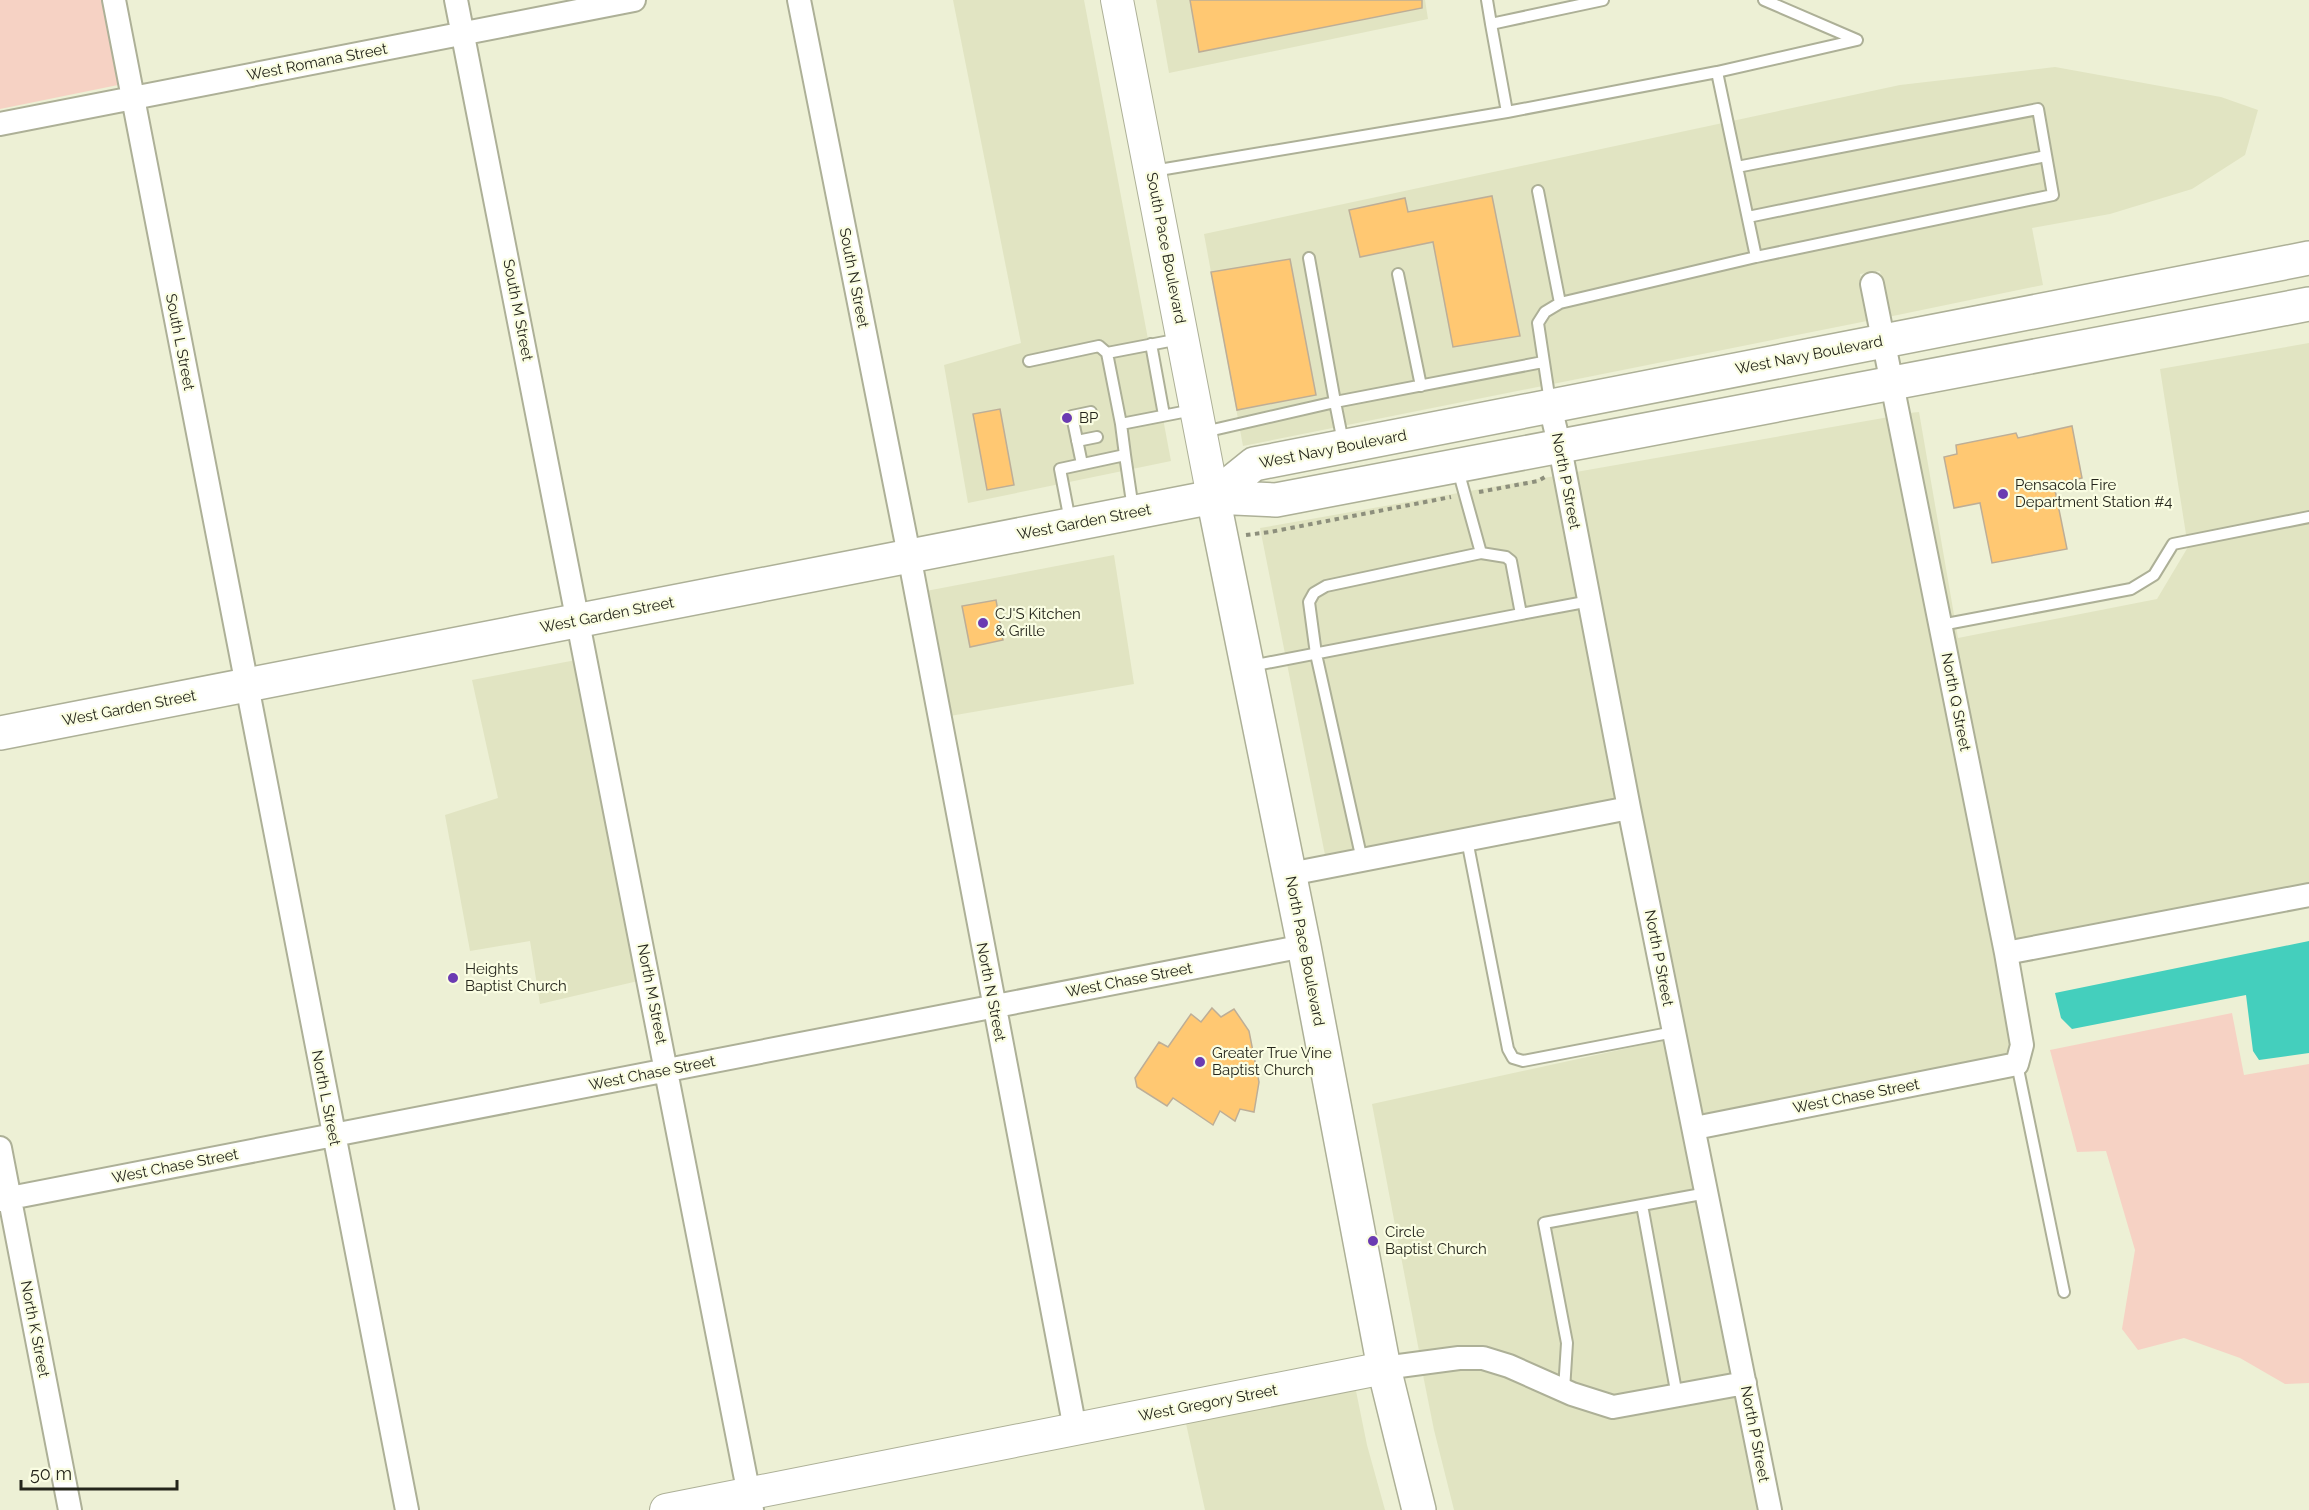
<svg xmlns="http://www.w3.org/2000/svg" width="2309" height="1510" viewBox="0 0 2309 1510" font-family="Raleway,sans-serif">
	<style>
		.built { fill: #e1e4c2 }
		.green { fill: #f6d2c4 }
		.water { fill: #44cfbd }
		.building { fill: #ffc872; stroke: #bdae97; stroke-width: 1.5 }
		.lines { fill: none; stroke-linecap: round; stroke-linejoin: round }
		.lane-casing { stroke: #adb097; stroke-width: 14 }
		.street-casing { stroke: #adb097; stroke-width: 26 }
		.secondary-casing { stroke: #adb097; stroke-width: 34 }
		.primary-casing { stroke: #adb097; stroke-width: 36 }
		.path { stroke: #8d8f7c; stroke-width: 4; stroke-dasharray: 4.5 4.5; stroke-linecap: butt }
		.lane { stroke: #fff; stroke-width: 10 }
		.street { stroke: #fff; stroke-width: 22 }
		.secondary { stroke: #fff; stroke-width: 32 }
		.primary { stroke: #fff; stroke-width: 33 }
		.poi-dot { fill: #6b3bb2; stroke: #fafde2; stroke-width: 2 }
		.labels { text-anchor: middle; stroke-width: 4.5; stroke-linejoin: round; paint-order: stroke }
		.street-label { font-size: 15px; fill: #24251b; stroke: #fafde2 }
		.poi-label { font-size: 15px; fill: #24251b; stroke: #fafde2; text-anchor: start }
	</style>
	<rect width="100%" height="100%" fill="#edf0d5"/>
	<path class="built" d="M 953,0 L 1084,0 L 1171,461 L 968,503 L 944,365 L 1021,343 Z
		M 1156,0 L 1425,0 L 1428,19 L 1169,73 Z
		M 2055,67 L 2221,97 L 2258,110 L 2245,155 L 2192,189 L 2110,214 L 2032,228 L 2043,285 L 1888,317 L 1880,271 L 1860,274 L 1867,321 L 1243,446 L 1204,234 L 1900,85 Z
		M 2309,343 L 2309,883 L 2014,940 L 1909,413 L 1919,412 L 1958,638 L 2157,599 L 2188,547 L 2160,369 Z
		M 1889,417 L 2011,1044 L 2009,1053 L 1702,1114 L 1640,806 L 1576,472 Z
		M 1555,476 L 1617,798 L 1325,855 L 1260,528 Z
		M 1114,555 L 1134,684 L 950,716 L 926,591 Z
		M 576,660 L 638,981 L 540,1004 L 530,941 L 470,951 L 445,815 L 498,798 L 472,680 Z
		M 1665,1040 L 1732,1373 L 1613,1395 L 1575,1383 L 1512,1355 L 1485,1346 L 1457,1346 L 1419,1351 L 1372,1104 Z
		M 1460,1369 L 1482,1370 L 1506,1377 L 1570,1405 L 1610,1419 L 1737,1397 L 1759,1510 L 1454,1510 L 1434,1430 L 1423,1375 Z
		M 1355,1386 L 1367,1445 L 1385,1510 L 1205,1510 L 1185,1419 Z"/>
	<path class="green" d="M 0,0 L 102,0 L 118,85 L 0,109 Z
		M 2232,1013 L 2244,1075 L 2309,1064 L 2309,1383 L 2285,1384 L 2240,1358 L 2184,1338 L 2138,1350 L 2122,1329 L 2135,1250 L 2106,1151 L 2077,1152 L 2050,1050 Z"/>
	<path class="water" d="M 2309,941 L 2309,1053 L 2259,1060 L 2253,1051 L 2246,995 L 2072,1029 L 2061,1018 L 2055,993 Z"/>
	<path class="building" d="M 1190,0 L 1422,0 L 1422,8 L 1199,52 Z
		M 1492,196 L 1520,336 L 1453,347 L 1433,242 L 1360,257 L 1349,210 L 1405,198 L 1408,212 Z
		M 1290,259 L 1316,395 L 1237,410 L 1211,272 Z
		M 1000,409 L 1014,485 L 987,490 L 973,414 Z
		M 2072,426 L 2082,478 L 2054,485 L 2067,549 L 1992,563 L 1980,503 L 1954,508 L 1944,457 L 1957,454 L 1956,445 L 2016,433 L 2018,438 Z
		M 996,600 L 1003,640 L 970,647 L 962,606 Z
		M 1212,1008 L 1221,1017 L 1234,1009 L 1249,1031 L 1259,1082 L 1254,1112 L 1240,1109 L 1235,1121 L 1220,1111 L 1213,1125 L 1173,1098 L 1167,1106 L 1137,1087 L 1135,1078 L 1159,1042 L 1168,1047 L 1191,1014 L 1201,1022 Z"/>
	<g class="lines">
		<defs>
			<path id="lane" d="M 1487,0 L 1491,24
				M 1603,0 L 1491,24 L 1507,112 L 1717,72 L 1857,40 L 1764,0
				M 1737,167 L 2038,109 L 2053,195 L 1756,257
				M 1153,171 L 1507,112
				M 1538,191 L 1560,303
				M 1748,217 L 2046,156
				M 1398,274 L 1421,386
				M 1151,344 L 1164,415
				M 1029,361 L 1099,346 L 1107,353
				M 1550,402 L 1538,323 L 1545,312 L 1560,303 L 1756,257 L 1717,72
				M 1121,424 L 1107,353 L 1180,339
				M 1204,432 L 1335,402 L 1309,258
				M 1077,441 L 1097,437
				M 1343,442 L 1335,402 L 1543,362
				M 1125,455 L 1121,424 L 1193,410
				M 1082,464 L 1072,416 L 1091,412
				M 1458,470 L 1481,553
				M 1070,521 L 1060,469 L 1125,455 L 1133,509
				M 1941,625 L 2131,589 L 2154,575 L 2173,544 L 2309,517
				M 1251,666 L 1521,614
				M 1467,840 L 1508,1049 L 1513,1058 L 1523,1061 L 1674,1032
				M 1362,860 L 1316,654 L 1309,602 L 1314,593 L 1326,586 L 1481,553 L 1506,557 L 1511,561 L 1521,614 L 1590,601
				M 2017,1064 L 2064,1292
				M 1642,1205 L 1677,1396
				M 1564,1390 L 1567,1343 L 1544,1223 L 1707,1193"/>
			<path id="street" d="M 114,0 L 407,1510
				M 456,0 L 752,1510
				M 799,0 L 909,555 L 1075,1429
				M 0,124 L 634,0
				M 1550,406 L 1560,448 L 1629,808 L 1770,1510
				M 1290,874 L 1629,808
				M 2006,953 L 2309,895
				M 1695,1128 L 2017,1064 L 2022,1045 L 2006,953 L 1872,284
				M 0,1148 L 70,1510
				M 0,1200 L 1304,946
				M 1384,1368 L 1459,1358 L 1483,1358 L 1509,1366 L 1572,1394 L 1613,1407 L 1745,1383"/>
			<path id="secondary" d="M 1117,0 L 1213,497
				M 666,1510 L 1384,1368"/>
			<path id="primary" d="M 1213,497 L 1254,464 L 2309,258
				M 1213,497 L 1304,946 L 1384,1368 L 1419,1510
				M 0,733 L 1213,497 L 1276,500 L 2309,304"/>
		</defs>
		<use href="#lane" class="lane-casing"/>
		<use href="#street" class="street-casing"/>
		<use href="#secondary" class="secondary-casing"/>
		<use href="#primary" class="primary-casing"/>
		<path class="path" d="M 1479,492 L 1538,481 L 1545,477
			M 1246,535 L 1270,532 L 1451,497"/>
		<use href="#lane" class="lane"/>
		<use href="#street" class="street"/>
		<use href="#secondary" class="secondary"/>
		<use href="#primary" class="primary"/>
	</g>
	<g class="poi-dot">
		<circle cx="1067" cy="418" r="6"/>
		<circle cx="2003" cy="494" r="6"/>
		<circle cx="983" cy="623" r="6"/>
		<circle cx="453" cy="978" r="6"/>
		<circle cx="1200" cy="1062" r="6"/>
		<circle cx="1373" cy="1241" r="6"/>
	</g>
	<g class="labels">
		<g class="street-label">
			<text transform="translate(317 62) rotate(-11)" y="5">West Romana Street</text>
			<text transform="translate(1166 248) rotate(79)" y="5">South Pace Boulevard</text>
			<text transform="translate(854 278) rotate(79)" y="5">South N Street</text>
			<text transform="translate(518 310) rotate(79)" y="5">South M Street</text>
			<text transform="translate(180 342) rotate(79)" y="5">South L Street</text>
			<text transform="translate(1809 355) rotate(-11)" y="5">West Navy Boulevard</text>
			<text transform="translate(1333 449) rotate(-11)" y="5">West Navy Boulevard</text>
			<text transform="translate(1566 481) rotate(79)" y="5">North P Street</text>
			<text transform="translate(1084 522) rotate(-11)" y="5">West Garden Street</text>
			<text transform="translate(607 615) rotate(-11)" y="5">West Garden Street</text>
			<text transform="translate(1956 702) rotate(79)" y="5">North Q Street</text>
			<text transform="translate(129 708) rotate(-11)" y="5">West Garden Street</text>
			<text transform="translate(1305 951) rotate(79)" y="5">North Pace Boulevard</text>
			<text transform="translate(1659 958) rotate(79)" y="5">North P Street</text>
			<text transform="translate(1129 980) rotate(-11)" y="5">West Chase Street</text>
			<text transform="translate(991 992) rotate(79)" y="5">North N Street</text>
			<text transform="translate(652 994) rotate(79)" y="5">North M Street</text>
			<text transform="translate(652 1073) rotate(-11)" y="5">West Chase Street</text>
			<text transform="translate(1856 1096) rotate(-11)" y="5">West Chase Street</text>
			<text transform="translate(326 1098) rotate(79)" y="5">North L Street</text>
			<text transform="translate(175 1166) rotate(-11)" y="5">West Chase Street</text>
			<text transform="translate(35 1329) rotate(79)" y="5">North K Street</text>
			<text transform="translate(1208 1403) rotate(-11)" y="5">West Gregory Street</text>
			<text transform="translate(1755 1434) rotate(79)" y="5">North P Street</text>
		</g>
		<g class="poi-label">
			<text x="1079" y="423">BP</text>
			<text x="2015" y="490">Pensacola Fire<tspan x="2015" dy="17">Department Station #4</tspan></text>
			<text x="995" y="619">CJ'S Kitchen<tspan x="995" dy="17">&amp; Grille</tspan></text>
			<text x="465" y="974">Heights<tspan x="465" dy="17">Baptist Church</tspan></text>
			<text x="1212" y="1058">Greater True Vine<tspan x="1212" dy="17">Baptist Church</tspan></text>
			<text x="1385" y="1237">Circle<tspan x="1385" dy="17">Baptist Church</tspan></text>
		</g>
	</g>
	<path d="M21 1480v9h156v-9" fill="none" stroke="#24251b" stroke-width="3"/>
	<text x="30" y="1480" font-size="18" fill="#24251b" stroke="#fafde2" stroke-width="4.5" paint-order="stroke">50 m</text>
</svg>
